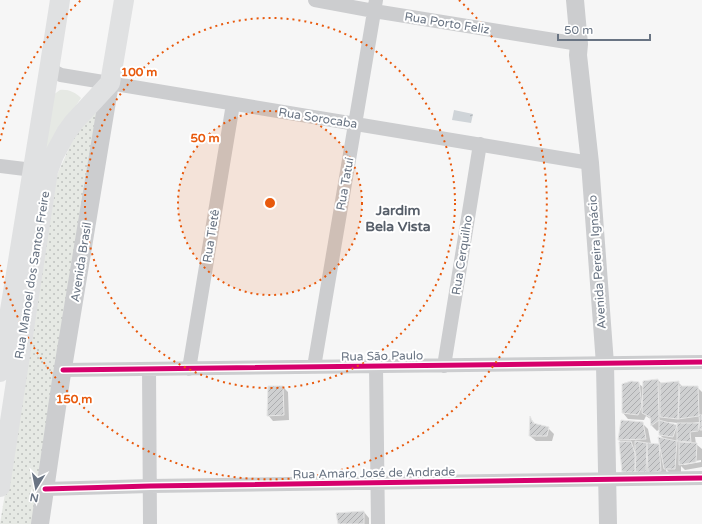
<svg xmlns="http://www.w3.org/2000/svg" width="702" height="524" viewBox="0 0 702 524" font-family="'Varela Round',sans-serif">
	<style>
		.grass { fill: #e6e9e4 }
		.park { fill: url(#park-dots) }
		.water { fill: url(#water-ripples) }
		.shadow { fill: #0003; fill-rule: evenodd }
		.building { fill: url(#building-hatch); stroke: #e6e6e6 }
		.lines { fill: none; stroke-linecap: round; stroke-linejoin: round }
		.minor { stroke: #cccdcf; stroke-width: 14 }
		.tertiary { stroke: #cccdcf; stroke-width: 18 }
		.secondary { stroke: #e0e1e2; stroke-width: 20 }
		.cycleway-casing { stroke: #fff; stroke-width: 8 }
		.cycleway { stroke: #d6006c; stroke-width: 5 }
		.ring { fill: none; stroke: #e8590c; stroke-width: 2; stroke-dasharray: 2 4 }
		.labels { text-anchor: middle; stroke-width: 4; stroke-linejoin: round; paint-order: stroke }
		.street-label { font-size: 12px; fill: #697483; stroke: #fff }
		.quarter-label { font-size: 14px; font-weight: bold; fill: #565e69; stroke: #fff }
		.centre { fill: #e8590c; stroke: #fff; stroke-width: 2 }
		.ring-label { font-size: 12px; text-anchor: middle; font-weight: bold; fill: #e8590c; stroke: #fff; stroke-width: 4; stroke-linejoin: round; paint-order: stroke }
	</style>
	<defs>
		<pattern id="park-dots" width="8" height="8" patternUnits="userSpaceOnUse"><rect width="8" height="8" fill="#e6e9e4"/><path d="M2 2h.1M6 6h.1" fill="none" stroke="#bec1be" stroke-width="1.8" stroke-linecap="round"/></pattern>
		<pattern id="water-ripples" width="26" height="14" patternUnits="userSpaceOnUse"><rect width="26" height="14" fill="#cfd4d8"/><path d="M2 4q2-2 4 0t4 0M15 11q2-2 4 0t4 0" fill="none" stroke="#acb1b5"/></pattern>
		<pattern id="building-hatch" width="6" height="6" patternUnits="userSpaceOnUse"><rect width="6" height="6" fill="#cfd0d1"/><path d="M-1 1l2-2M0 6l6-6M5 7l2-2" fill="none" stroke="#acadaf"/></pattern>
	</defs>
	<rect width="100%" height="100%" fill="#f6f6f6"/>
	<path class="grass" d="M 60,90 C 68,89 75,92 81,98 L 67,119 L 42,164 L 53,95 Z"/>
	<path class="park" d="M 100,109 L 38,524 L 0,524 L 57,175 L 78,128 Z"/>
	<path class="water" d="M 454,110 L 473,114 L 471,123 L 452,120 Z"/>
	<path class="shadow" d="M 658,380 L 662,384 L 678,382 L 683,387 L 697,387 L 702,392 L 702,437 L 695,437 L 696,444 L 702,449 L 702,467 L 685,470 L 681,466 L 681,475 L 671,474 L 666,469 L 667,477 L 629,478 L 623,472 L 622,443 L 619,440 L 642,423 L 648,429 L 651,444 L 661,445 L 664,439 L 660,435 L 660,429 L 657,431 L 652,426 L 652,420 L 646,416 L 644,420 L 628,419 L 623,413 L 638,383 L 644,388 ZM 669,422 L 678,423 L 678,426 L 669,423 ZM 700,422 L 700,426 L 699,424 L 693,424 L 693,423 ZM 701,460 L 701,462 L 684,465 L 684,463 Z
		M 283,387 L 288,392 L 289,420 L 273,421 L 268,415 Z
		M 531,419 L 536,425 L 548,428 L 554,434 L 552,441 L 536,441 L 530,436 Z
		M 364,512 L 369,518 L 369,524 L 339,524 Z"/>
	<path class="building" d="M 658,379 L 659,420 L 651,426 L 650,417 L 642,413 L 643,381 Z
		M 631,381 L 639,382 L 642,406 L 638,415 L 622,413 L 622,384 Z
		M 679,381 L 678,419 L 660,417 L 660,383 Z
		M 268,386 L 283,386 L 284,415 L 267,416 Z
		M 680,386 L 698,386 L 699,416 L 678,419 Z
		M 699,415 L 702,415 L 702,430 L 700,430 Z
		M 530,416 L 533,423 L 549,427 L 547,436 L 529,436 Z
		M 621,420 L 643,422 L 646,439 L 618,440 Z
		M 659,420 L 677,425 L 673,437 L 659,435 Z
		M 677,423 L 699,423 L 698,431 L 690,432 L 691,442 L 677,441 Z
		M 658,437 L 677,441 L 675,469 L 664,469 Z
		M 631,441 L 636,456 L 635,472 L 622,472 L 619,442 Z
		M 635,441 L 647,443 L 646,472 L 635,472 Z
		M 679,442 L 697,443 L 696,462 L 679,465 Z
		M 647,443 L 659,444 L 661,471 L 648,473 Z
		M 364,511 L 364,524 L 338,524 L 336,513 Z"/>
	<g class="lines">
		<path class="minor" d="M 315,0 L 374,11 L 579,44
			M 50,64 L 55,72 L 61,75 L 590,163
			M 0,166 L 33,170
			M 376,366 L 378,524
			M 444,366 L 480,144
			M 314,367 L 376,0
			M 149,369 L 150,524
			M 189,369 L 233,104
			M 63,370 L 702,362
			M 45,489 L 150,486 L 702,478"/>
		<path class="tertiary" d="M 575,0 L 579,44 L 578,55 L 590,163 L 605,364 L 608,524
			M 40,524 L 61,380 L 110,83"/>
		<path class="secondary" d="M 0,372 L 50,64 L 60,0
			M 0,487 L 48,171 L 54,155 L 66,133 L 74,122 L 110,83 L 124,0"/>
		<defs>
			<path id="cycleway" d="M 63,370 L 702,362
				M 45,489 L 150,486 L 702,478"/>
		</defs>
		<use href="#cycleway" class="cycleway-casing"/>
		<use href="#cycleway" class="cycleway"/>
	</g>
	<circle cx="270" cy="203" r="92" fill="#e8590c" fill-opacity=".12"/>
	<g class="ring">
		<circle cx="270" cy="203" r="92"/>
		<circle cx="270" cy="203" r="185"/>
		<path d="M0 141A277 277 0 0 1 81 0M459 0A277 277 0 1 1 0 265"/>
	</g>
	<g class="labels">
		<g class="street-label">
			<text transform="translate(447 23) rotate(9)" y="4">Rua Porto Feliz</text>
			<text transform="translate(318 118) rotate(9)" y="4">Rua Sorocaba</text>
			<text transform="translate(345 184) rotate(-80)" y="4">Rua Tatuí</text>
			<text transform="translate(211 236) rotate(-81)" y="4">Rua Tietê</text>
			<text transform="translate(462 255) rotate(-81)" y="4">Rua Cerquilho</text>
			<text transform="translate(81 262) rotate(-81)" y="4">Avenida Brasil</text>
			<text transform="translate(597 262) rotate(-94)" y="4">Avenida Pereira Ignácio</text>
			<text transform="translate(32 275) rotate(-81)" y="4">Rua Manoel dos Santos Freire</text>
			<text transform="translate(382 356) rotate(-1)" y="4">Rua São Paulo</text>
			<text transform="translate(374 473) rotate(-1)" y="4">Rua Amaro José de Andrade</text>
		</g>
		<g class="quarter-label">
			<text x="398" y="215">Jardim<tspan x="398" dy="16">Bela Vista</tspan></text>
		</g>
	</g>
	<circle cx="270" cy="203" r="6" class="centre"/>
	<g class="ring-label">
		<text x="139" y="76">100 m</text>
		<text x="205" y="142">50 m</text>
		<text x="74" y="403">150 m</text>
	</g>
	<g transform="translate(36 488) rotate(190)" stroke="#ffffff" stroke-width="3" paint-order="stroke">
	<path d="M0-3L7 15L0 10L-7 15Z" fill="#697483"/>
	<text y="-6" font-size="11" font-weight="bold" text-anchor="middle" fill="#697483">N</text>
	</g>
	<path d="M558 34v6h92v-6" fill="none" stroke="#697483" stroke-width="2"/>
	<text x="564" y="34" font-size="12" fill="#697483" stroke="#ffffff" stroke-width="3" paint-order="stroke">50 m</text>
</svg>
